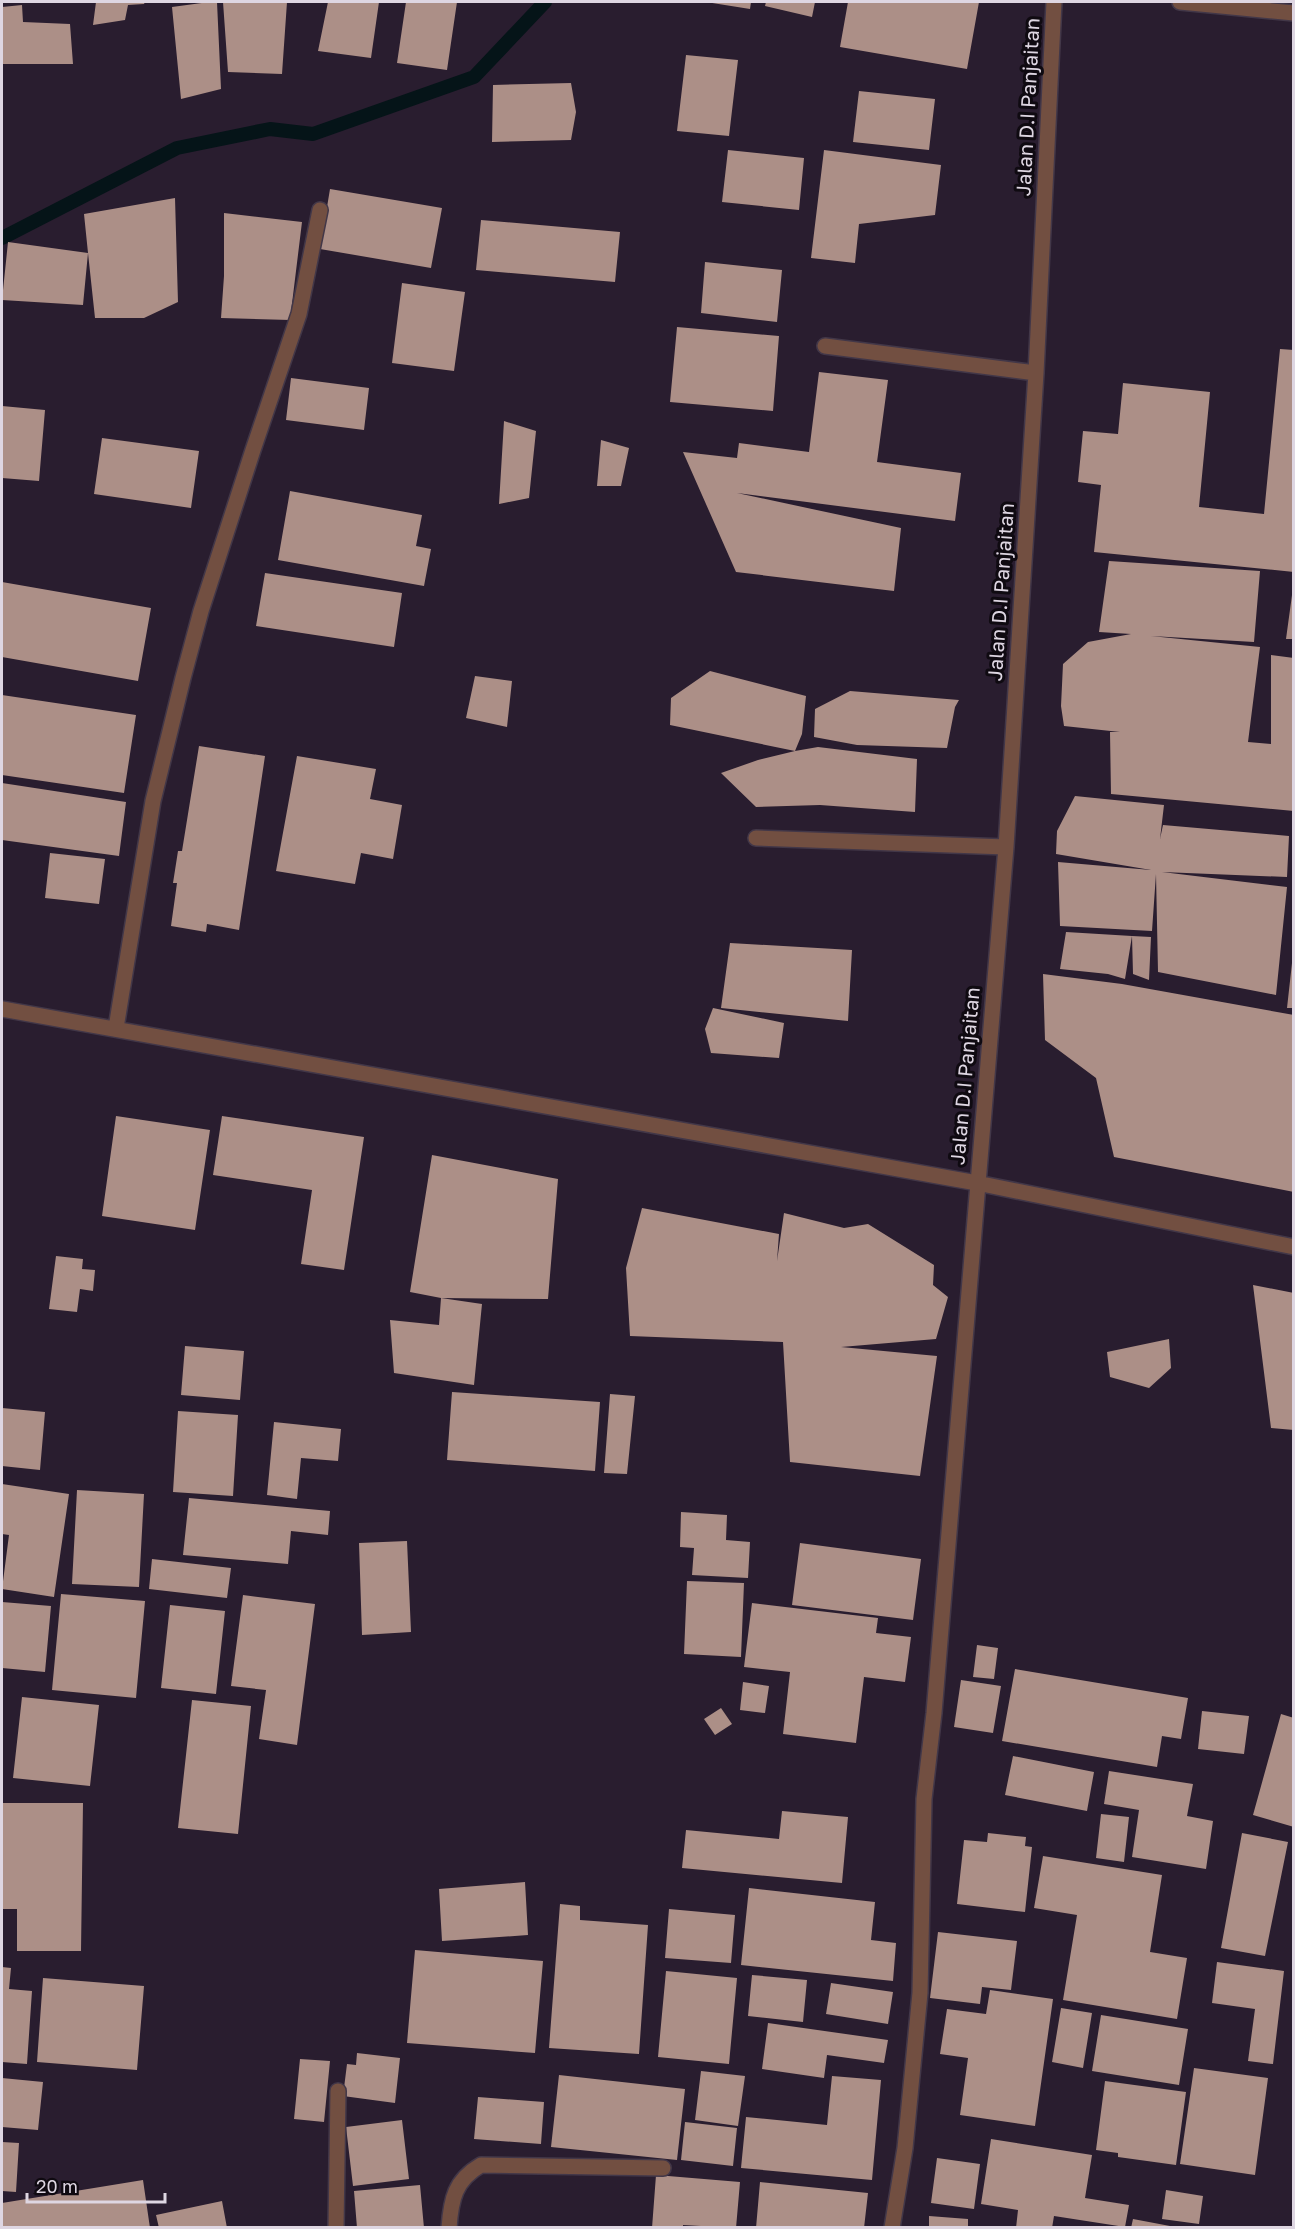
<svg xmlns="http://www.w3.org/2000/svg" width="1295" height="2229" viewBox="0 0 1295 2229" font-family="'Golos Text',sans-serif">
	<style>
		.lines { fill: none; stroke-linecap: round; stroke-linejoin: round }
		.stream { stroke: #051418; stroke-width: 14 }
		.building { fill: #ac8f87 }
		.minor-casing { stroke: #423748; stroke-width: 18 }
		.minor { stroke: #724f41; stroke-width: 15 }
		.labels { text-anchor: middle; stroke-width: 6; stroke-linejoin: round; paint-order: stroke }
		.street-label { font-size: 20px; fill: #ded6e2; stroke: #0f0a11 }
	</style>
	<rect width="100%" height="100%" fill="#291d2f"/>
	<g class="lines">
		<path class="stream" d="M 2,238 L 177,148 L 270,129 L 313,134 L 474,77 L 545,2"/>
	</g>
	<path class="building" d="M 96,2 L 145,2 L 144,4 L 128,5 L 125,20 L 93,25 Z
		M 209,2 L 217,2 L 221,89 L 181,99 L 172,7 Z
		M 223,2 L 287,2 L 282,74 L 228,72 Z
		M 328,2 L 379,2 L 371,58 L 318,51 Z
		M 406,2 L 457,2 L 447,70 L 397,63 Z
		M 706,2 L 751,2 L 750,9 Z
		M 766,2 L 815,2 L 812,17 L 765,6 Z
		M 848,2 L 979,2 L 967,69 L 840,47 Z
		M 22,5 L 23,22 L 70,24 L 73,64 L 2,64 L 2,7 Z
		M 686,55 L 738,60 L 729,136 L 677,131 Z
		M 571,83 L 576,112 L 571,140 L 492,142 L 493,85 Z
		M 859,91 L 935,99 L 929,150 L 853,142 Z
		M 728,150 L 804,158 L 799,210 L 722,202 Z
		M 824,150 L 941,165 L 935,215 L 859,224 L 855,263 L 811,258 Z
		M 330,189 L 442,208 L 431,268 L 320,249 Z
		M 175,198 L 178,302 L 144,318 L 95,318 L 88,253 L 83,305 L 2,300 L 8,242 L 88,253 L 84,214 Z
		M 224,213 L 302,222 L 290,320 L 221,318 L 224,276 Z
		M 481,220 L 620,232 L 615,282 L 476,270 Z
		M 705,262 L 782,270 L 777,322 L 701,313 Z
		M 402,283 L 465,292 L 454,371 L 392,363 Z
		M 677,327 L 779,336 L 773,411 L 670,402 Z
		M 1280,349 L 1294,350 L 1294,572 L 1094,552 L 1101,485 L 1078,482 L 1083,431 L 1118,434 L 1123,383 L 1210,392 L 1199,507 L 1264,514 Z
		M 819,372 L 888,380 L 877,462 L 961,473 L 955,521 L 737,493 L 901,528 L 894,591 L 736,572 L 683,452 L 737,458 L 739,443 L 809,452 Z
		M 291,378 L 369,388 L 364,430 L 286,420 Z
		M 2,406 L 45,410 L 39,481 L 2,478 Z
		M 504,421 L 536,431 L 529,498 L 499,504 Z
		M 102,438 L 199,451 L 191,508 L 94,494 Z
		M 601,440 L 629,448 L 621,486 L 597,486 Z
		M 290,491 L 422,515 L 416,546 L 431,549 L 424,586 L 278,560 Z
		M 1109,561 L 1260,571 L 1254,642 L 1151,636 L 1260,647 L 1248,742 L 1271,744 L 1271,655 L 1294,658 L 1294,811 L 1111,794 L 1110,732 L 1120,732 L 1064,726 L 1061,706 L 1063,664 L 1088,642 L 1131,634 L 1099,632 Z
		M 265,573 L 402,593 L 394,647 L 256,626 Z
		M 2,582 L 151,608 L 138,681 L 2,657 Z
		M 1292,595 L 1294,596 L 1294,639 L 1286,639 Z
		M 710,671 L 806,696 L 802,734 L 795,751 L 818,747 L 917,759 L 915,812 L 820,805 L 756,807 L 721,773 L 758,760 L 795,751 L 670,725 L 671,698 Z
		M 475,676 L 512,681 L 507,727 L 466,718 Z
		M 850,691 L 959,700 L 955,707 L 947,748 L 857,745 L 814,737 L 815,709 Z
		M 2,695 L 136,715 L 124,793 L 2,775 Z
		M 199,746 L 265,756 L 239,930 L 207,924 L 206,932 L 171,926 L 177,883 L 173,883 L 178,851 L 182,851 Z
		M 297,756 L 376,769 L 370,799 L 402,805 L 393,859 L 361,853 L 355,884 L 276,871 Z
		M 2,783 L 126,802 L 119,856 L 2,840 Z
		M 1075,796 L 1164,805 L 1160,839 L 1163,825 L 1289,836 L 1287,877 L 1162,872 L 1287,887 L 1276,995 L 1158,972 L 1156,874 L 1152,931 L 1060,926 L 1058,862 L 1151,870 L 1056,854 L 1057,831 Z
		M 50,853 L 105,859 L 99,904 L 45,898 Z
		M 1066,932 L 1132,936 L 1125,979 L 1108,974 L 1060,969 Z
		M 1132,936 L 1151,937 L 1149,980 L 1133,974 Z
		M 730,943 L 852,950 L 848,1021 L 721,1008 Z
		M 1292,963 L 1294,963 L 1294,1008 L 1287,1008 Z
		M 1043,974 L 1122,984 L 1294,1015 L 1294,1192 L 1114,1157 L 1096,1078 L 1045,1040 Z
		M 713,1008 L 784,1023 L 779,1058 L 711,1053 L 705,1029 Z
		M 116,1116 L 210,1130 L 195,1230 L 102,1216 Z
		M 222,1116 L 364,1137 L 344,1270 L 301,1264 L 312,1190 L 213,1175 Z
		M 432,1155 L 558,1179 L 548,1299 L 441,1298 L 410,1292 Z
		M 642,1208 L 779,1234 L 777,1261 L 784,1213 L 844,1228 L 868,1224 L 934,1265 L 933,1285 L 948,1297 L 936,1339 L 841,1347 L 937,1356 L 920,1476 L 790,1462 L 783,1342 L 630,1336 L 626,1268 Z
		M 56,1256 L 83,1259 L 82,1269 L 95,1270 L 93,1291 L 80,1289 L 77,1312 L 49,1309 Z
		M 1253,1285 L 1294,1293 L 1294,1430 L 1271,1428 Z
		M 441,1298 L 482,1304 L 474,1385 L 394,1373 L 390,1320 L 439,1325 Z
		M 1169,1339 L 1171,1368 L 1149,1388 L 1110,1377 L 1107,1352 Z
		M 185,1346 L 244,1351 L 240,1400 L 181,1395 Z
		M 452,1392 L 600,1402 L 595,1471 L 447,1460 Z
		M 610,1394 L 635,1396 L 627,1474 L 604,1473 Z
		M 2,1408 L 45,1412 L 40,1470 L 2,1466 Z
		M 178,1411 L 238,1415 L 233,1496 L 173,1492 Z
		M 274,1422 L 341,1429 L 338,1461 L 301,1458 L 297,1499 L 267,1495 Z
		M 2,1484 L 69,1494 L 54,1597 L 2,1589 L 9,1535 L 2,1534 Z
		M 77,1490 L 144,1494 L 139,1587 L 72,1584 Z
		M 189,1498 L 330,1511 L 328,1535 L 291,1531 L 288,1564 L 183,1555 Z
		M 681,1512 L 727,1515 L 726,1540 L 750,1542 L 748,1578 L 692,1575 L 694,1548 L 680,1547 Z
		M 407,1541 L 411,1632 L 362,1635 L 359,1543 Z
		M 800,1543 L 921,1559 L 913,1620 L 792,1605 Z
		M 152,1559 L 231,1568 L 227,1598 L 149,1589 Z
		M 687,1581 L 744,1583 L 741,1657 L 684,1654 Z
		M 61,1594 L 145,1601 L 136,1698 L 52,1690 Z
		M 243,1595 L 315,1604 L 297,1745 L 259,1739 L 266,1690 L 231,1686 Z
		M 2,1602 L 51,1606 L 45,1672 L 2,1668 Z
		M 752,1603 L 878,1618 L 876,1633 L 911,1637 L 905,1682 L 864,1677 L 856,1743 L 783,1734 L 790,1672 L 744,1667 Z
		M 170,1605 L 225,1611 L 216,1694 L 161,1688 Z
		M 977,1645 L 998,1648 L 994,1679 L 973,1677 Z
		M 1015,1669 L 1188,1698 L 1181,1739 L 1162,1736 L 1157,1767 L 1002,1741 Z
		M 961,1680 L 1001,1686 L 993,1733 L 954,1727 Z
		M 743,1682 L 769,1686 L 765,1713 L 740,1710 Z
		M 22,1697 L 99,1705 L 90,1786 L 13,1778 Z
		M 192,1700 L 251,1706 L 238,1834 L 178,1828 Z
		M 721,1708 L 732,1724 L 715,1735 L 704,1719 Z
		M 1202,1711 L 1249,1716 L 1244,1754 L 1198,1749 Z
		M 1281,1714 L 1294,1718 L 1294,1827 L 1253,1815 Z
		M 1013,1756 L 1094,1772 L 1087,1811 L 1005,1795 Z
		M 1109,1771 L 1193,1784 L 1187,1816 L 1213,1821 L 1206,1869 L 1132,1857 L 1139,1810 L 1104,1804 Z
		M 2,1803 L 83,1803 L 81,1951 L 17,1951 L 17,1909 L 2,1909 Z
		M 782,1811 L 848,1817 L 842,1883 L 682,1868 L 686,1830 L 779,1839 Z
		M 1101,1814 L 1129,1817 L 1124,1862 L 1096,1858 Z
		M 988,1833 L 1026,1837 L 1025,1846 L 1032,1847 L 1025,1912 L 957,1904 L 964,1840 L 987,1842 Z
		M 1242,1833 L 1288,1842 L 1265,1956 L 1221,1948 Z
		M 1043,1856 L 1162,1875 L 1150,1952 L 1187,1958 L 1177,2019 L 1063,2000 L 1077,1915 L 1034,1908 Z
		M 525,1882 L 528,1935 L 442,1941 L 439,1889 Z
		M 749,1888 L 875,1902 L 871,1940 L 896,1943 L 893,1981 L 741,1965 Z
		M 560,1904 L 580,1906 L 580,1920 L 648,1925 L 639,2054 L 549,2048 Z
		M 669,1909 L 735,1915 L 731,1963 L 665,1958 Z
		M 938,1932 L 1017,1941 L 1011,1990 L 982,1987 L 980,2004 L 930,1998 Z
		M 415,1950 L 543,1961 L 535,2053 L 407,2043 Z
		M 1217,1962 L 1284,1971 L 1273,2064 L 1248,2061 L 1255,2009 L 1212,2003 Z
		M 2,1967 L 11,1968 L 9,1989 L 32,1991 L 27,2064 L 2,2062 Z
		M 666,1971 L 737,1978 L 729,2064 L 658,2057 Z
		M 752,1975 L 807,1980 L 803,2022 L 748,2016 Z
		M 43,1978 L 144,1986 L 137,2070 L 37,2062 Z
		M 831,1983 L 893,1992 L 888,2024 L 826,2014 Z
		M 990,1990 L 1053,1999 L 1035,2126 L 960,2115 L 968,2058 L 940,2054 L 947,2009 L 986,2014 Z
		M 1061,2008 L 1092,2013 L 1083,2068 L 1052,2062 Z
		M 1101,2015 L 1188,2029 L 1179,2085 L 1092,2071 Z
		M 768,2023 L 888,2040 L 884,2063 L 827,2055 L 824,2078 L 762,2069 Z
		M 357,2053 L 400,2058 L 395,2103 L 343,2096 L 347,2064 L 356,2065 Z
		M 300,2059 L 330,2061 L 324,2122 L 294,2119 Z
		M 1194,2068 L 1268,2078 L 1255,2175 L 1180,2164 Z
		M 701,2071 L 745,2076 L 738,2126 L 695,2120 Z
		M 559,2075 L 685,2089 L 677,2160 L 551,2147 Z
		M 832,2076 L 881,2080 L 872,2180 L 741,2168 L 746,2117 L 827,2125 Z
		M 2,2078 L 43,2082 L 38,2130 L 2,2127 Z
		M 1105,2081 L 1186,2092 L 1176,2165 L 1118,2157 L 1118,2153 L 1096,2150 Z
		M 478,2097 L 544,2102 L 541,2144 L 474,2139 Z
		M 402,2120 L 409,2179 L 353,2186 L 346,2127 Z
		M 685,2122 L 737,2128 L 733,2166 L 681,2160 Z
		M 991,2139 L 1092,2155 L 1085,2198 L 1129,2205 L 1125,2227 L 1054,2216 L 1052,2228 L 1016,2228 L 1018,2210 L 981,2204 Z
		M 2,2142 L 19,2143 L 16,2192 L 2,2191 Z
		M 937,2158 L 980,2164 L 974,2209 L 931,2203 Z
		M 656,2175 L 740,2182 L 736,2228 L 683,2225 L 683,2228 L 652,2228 Z
		M 143,2180 L 150,2228 L 2,2228 L 2,2203 Z
		M 760,2182 L 868,2193 L 864,2228 L 756,2228 Z
		M 420,2185 L 424,2228 L 357,2228 L 354,2191 Z
		M 1166,2190 L 1203,2196 L 1199,2224 L 1162,2219 Z
		M 222,2201 L 227,2228 L 159,2228 L 156,2215 Z
		M 929,2216 L 968,2219 L 968,2228 L 929,2228 Z
		M 1133,2219 L 1170,2226 L 1170,2228 L 1131,2228 Z"/>
	<g class="lines">
		<defs>
			<path id="minor" d="M 1180,2 L 1294,13
				M 825,346 L 1036,373
				M 756,838 L 1006,847
				M 2,1009 L 977,1183 L 1294,1247
				M 116,1028 L 153,801 L 183,678 L 201,611 L 253,450 L 299,314 L 320,210
				M 336,2228 L 338,2091
				M 449,2228 C 451,2199 455,2180 481,2165 L 663,2168
				M 892,2228 L 905,2148 L 920,1993 L 924,1799 L 934,1713 L 1006,847 L 1036,373 L 1054,2"/>
		</defs>
		<use href="#minor" class="minor-casing"/>
		<use href="#minor" class="minor"/>
	</g>
	<g class="labels">
		<g class="street-label">
			<text transform="translate(1028 107) rotate(-87)" y="7">Jalan D.I Panjaitan</text>
			<text transform="translate(1001 592) rotate(-86)" y="7">Jalan D.I Panjaitan</text>
			<text transform="translate(965 1076) rotate(-85)" y="7">Jalan D.I Panjaitan</text>
		</g>
	</g>
	<rect width="1295" height="2229" fill="none" stroke="#ded6e2" stroke-width="6"/>
	<path d="M27 2193v9h138v-9" fill="none" stroke="#ded6e2" stroke-width="3"/>
	<text x="36" y="2193" font-size="18" fill="#ded6e2" stroke="#0f0a11" stroke-width="4.5" paint-order="stroke">20 m</text>
</svg>
